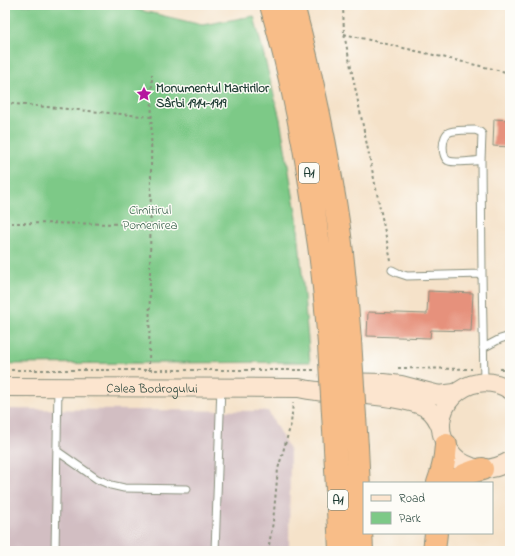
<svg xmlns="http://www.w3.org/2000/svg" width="515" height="556" viewBox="0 0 515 556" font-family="'Indie Flower',sans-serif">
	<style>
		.industrial { fill: #d2bec2 }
		.green { fill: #7dc987; stroke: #4e835e }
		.building { fill: #e6917c }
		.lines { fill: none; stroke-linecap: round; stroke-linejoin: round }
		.lane-casing { stroke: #8a907e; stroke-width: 9 }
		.secondary-casing { stroke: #8a907e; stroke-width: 20 }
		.highway-casing { stroke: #8a907e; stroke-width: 24 }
		.path { stroke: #8a907e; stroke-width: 2; stroke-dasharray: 3 3; stroke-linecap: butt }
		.lane { stroke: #fff; stroke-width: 7 }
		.secondary { stroke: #fce5cf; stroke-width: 18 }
		.highway { stroke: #f8bd88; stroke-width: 22 }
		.highway-bridge-casing { stroke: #8a907e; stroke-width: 24; stroke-linecap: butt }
		.highway-bridge { stroke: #f8bd88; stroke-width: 22 }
		.labels { text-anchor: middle; stroke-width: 3; stroke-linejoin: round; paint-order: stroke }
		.shield { fill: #fdfcf7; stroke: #62766e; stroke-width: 1 }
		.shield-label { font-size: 12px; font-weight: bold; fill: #1f3d34 }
		.poi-label { font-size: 13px; font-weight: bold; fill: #1f3d34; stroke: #fdfcf7; text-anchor: start }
		.park-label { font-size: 13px; fill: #366049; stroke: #fdfcf7 }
		.street-label { font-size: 13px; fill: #1f3d34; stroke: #fdfcf7 }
	</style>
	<rect width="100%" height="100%" fill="#fdfcf7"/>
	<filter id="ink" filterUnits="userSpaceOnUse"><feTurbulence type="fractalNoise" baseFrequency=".025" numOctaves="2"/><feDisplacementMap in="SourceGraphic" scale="8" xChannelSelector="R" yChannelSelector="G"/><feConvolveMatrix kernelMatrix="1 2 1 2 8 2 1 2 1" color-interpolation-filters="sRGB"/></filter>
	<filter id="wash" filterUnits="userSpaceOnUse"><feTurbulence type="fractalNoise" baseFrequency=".012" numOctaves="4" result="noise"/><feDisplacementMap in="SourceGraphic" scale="16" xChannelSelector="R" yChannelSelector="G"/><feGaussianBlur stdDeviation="0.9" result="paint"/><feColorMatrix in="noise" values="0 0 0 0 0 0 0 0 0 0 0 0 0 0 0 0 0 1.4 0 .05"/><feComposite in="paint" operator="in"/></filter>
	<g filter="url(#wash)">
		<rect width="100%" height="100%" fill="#f5e2c9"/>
		<path class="industrial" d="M 5,409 L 268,411 L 290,451 L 289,551 L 5,551 Z"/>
		<path class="green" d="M 5,5 L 118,5 L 202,25 L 254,16 L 280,119 L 297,218 L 310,362 L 5,364 Z"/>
		<g id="blocks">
			<path class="building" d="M 494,119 L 510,120 L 510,147 L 493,146 Z
				M 428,291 L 473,293 L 471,331 L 431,330 L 430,338 L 367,336 L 368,312 L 427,314 Z"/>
		</g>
	</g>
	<g filter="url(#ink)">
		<use href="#blocks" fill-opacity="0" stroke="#8a907e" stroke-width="1"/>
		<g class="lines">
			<defs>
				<path id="lane" d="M 475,130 L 480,132 L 482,134 L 481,160 C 476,161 454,163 449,161 C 441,159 441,134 450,132 C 455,130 469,130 475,130 Z
					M 481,160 L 482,274 L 484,382
					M 392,270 L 398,273 L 407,276 L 482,274
					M 483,348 L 500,339 L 510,336
					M 57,451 L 97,479 L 111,485 L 124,488 L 187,489
					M 55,551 L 58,387
					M 215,551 L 221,387"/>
				<g id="secondary">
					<path d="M 339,382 L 384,383 L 401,385 L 439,395 L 455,393"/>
					<path id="s1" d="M 5,387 L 299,388 C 329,395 361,393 391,398 C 403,400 416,402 427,408 C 434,413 438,420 441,428"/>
					<path d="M 510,390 C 467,363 421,413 450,451 C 455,459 463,464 472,467 C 485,471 498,468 510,461"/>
				</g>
				<path id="highway" d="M 271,5 C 292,79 307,155 317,232 C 323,269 326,306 329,344
					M 293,5 C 313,79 328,153 339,228 C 344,265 347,303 350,340
					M 357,447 L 362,551
					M 335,448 L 340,551
					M 438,483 C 443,470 445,460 446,445
					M 455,483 C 462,474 472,472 482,469
					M 434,551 L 436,533"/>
			</defs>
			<use href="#lane" class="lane-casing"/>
			<use href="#secondary" class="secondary-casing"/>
			<use href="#highway" class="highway-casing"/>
			<path class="path" d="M 343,5 L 344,34 L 391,261
				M 344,34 L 510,73
				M 5,103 L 152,117
				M 5,223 L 150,224
				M 398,368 L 472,369
				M 500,369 L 510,369
				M 5,370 L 314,370
				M 149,370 L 152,74
				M 268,551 L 273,522 L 278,469 L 291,424 L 293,403"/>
			<use href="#lane" class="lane"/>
			<use href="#secondary" class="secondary"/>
			<use href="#highway" class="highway"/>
			<defs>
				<path id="highway-bridge" d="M 350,340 L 357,447
					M 329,344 L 335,448"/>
			</defs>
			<use href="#highway-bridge" class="highway-bridge-casing"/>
			<use href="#highway-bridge" class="highway-bridge"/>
		</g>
	</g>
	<defs>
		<symbol id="sight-bare" viewBox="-9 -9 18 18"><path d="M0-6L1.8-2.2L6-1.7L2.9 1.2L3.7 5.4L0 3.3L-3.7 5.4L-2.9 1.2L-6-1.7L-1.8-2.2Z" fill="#b5179e" stroke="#fdfcf7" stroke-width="2.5" paint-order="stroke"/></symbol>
	</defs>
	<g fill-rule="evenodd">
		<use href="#sight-bare" x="133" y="83" width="22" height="22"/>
	</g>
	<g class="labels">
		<g class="shield">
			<rect x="299" y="163" width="20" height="20" rx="3"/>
			<rect x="328" y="490" width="20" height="20" rx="3"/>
		</g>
		<g class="shield-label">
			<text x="309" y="177">A1</text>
			<text x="338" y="504">A1</text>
		</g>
		<g class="poi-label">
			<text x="156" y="92">Monumentul Martirilor<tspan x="156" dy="15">Sârbi 1914-1919</tspan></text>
		</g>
		<g class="park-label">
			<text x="150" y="214">Cimitirul<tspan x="150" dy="15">Pomenirea</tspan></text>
		</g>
		<g class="street-label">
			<text dy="5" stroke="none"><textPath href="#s1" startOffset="147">Calea Bodrogului</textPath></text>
		</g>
	</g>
	<rect width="515" height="556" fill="none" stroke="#fdfcf7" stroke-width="20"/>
	<rect x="363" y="482" width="130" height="52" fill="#fdfcf7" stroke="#a4b0a9"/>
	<rect x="371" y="495" width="20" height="6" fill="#fce5cf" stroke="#a4b0a9"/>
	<text x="399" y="502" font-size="12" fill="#1f3d34">Road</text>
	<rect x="371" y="512" width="20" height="12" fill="#7dc987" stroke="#a4b0a9"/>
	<text x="399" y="522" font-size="12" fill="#1f3d34">Park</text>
</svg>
